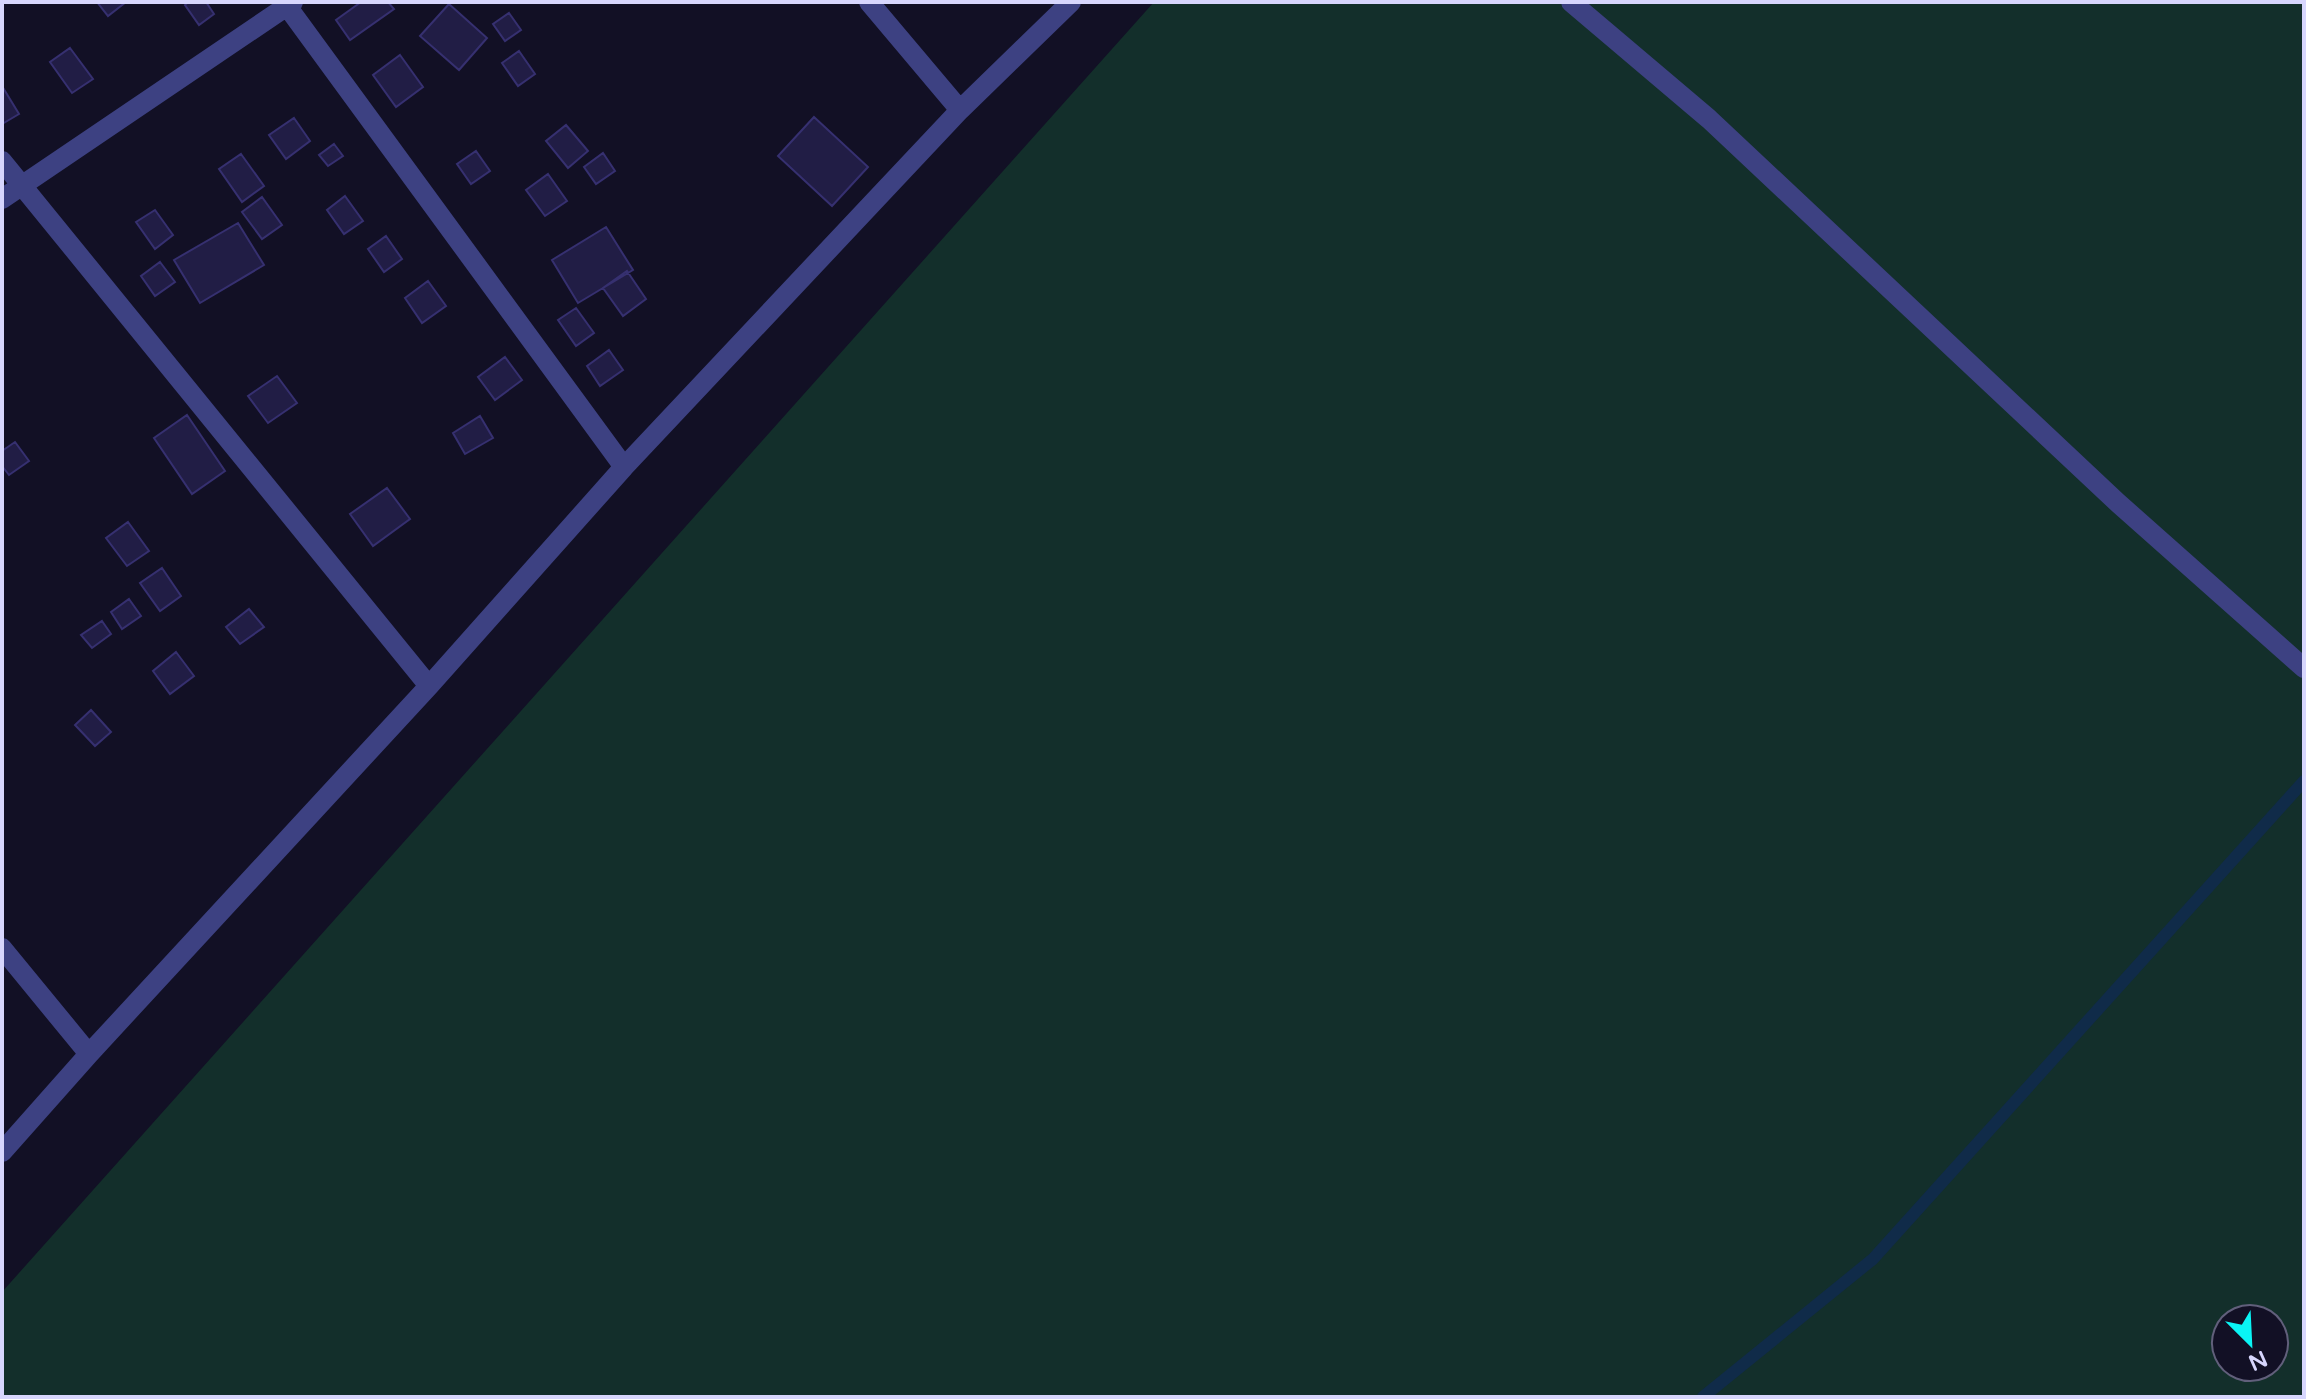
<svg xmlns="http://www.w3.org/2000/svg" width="2306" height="1399" viewBox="0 0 2306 1399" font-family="'Varela Round',sans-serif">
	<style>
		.green { fill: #132f2b; fill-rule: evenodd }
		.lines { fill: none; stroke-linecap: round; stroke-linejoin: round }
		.stream { stroke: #102b49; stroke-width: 12 }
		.building { fill: #211d45; stroke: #363070; stroke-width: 2 }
		.minor { stroke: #3d4182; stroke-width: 20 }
	</style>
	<rect width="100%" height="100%" fill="#121025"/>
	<path class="green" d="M 1154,2 L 2304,2 L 2304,1397 L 2,1397 L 2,1292 ZM 2226,1319 L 2274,1319 L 2274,1367 L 2226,1367 Z"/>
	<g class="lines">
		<path class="stream" d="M 1703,1397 L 1873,1259 L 2304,781"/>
	</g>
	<path class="building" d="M 97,2 L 126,2 L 108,16 Z
		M 188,2 L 206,2 L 214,14 L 199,25 L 185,5 Z
		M 361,2 L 388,2 L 394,9 L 350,40 L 336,20 Z
		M 449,4 L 487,38 L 459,70 L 420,36 Z
		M 509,13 L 521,30 L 505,41 L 493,24 Z
		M 70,48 L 93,79 L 72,93 L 50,62 Z
		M 519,51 L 535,74 L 518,86 L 502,63 Z
		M 400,55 L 423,87 L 396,107 L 373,75 Z
		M 2,86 L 19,114 L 2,124 Z
		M 814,117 L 868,167 L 832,206 L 778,156 Z
		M 294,118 L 310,141 L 286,159 L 269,135 Z
		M 566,125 L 588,151 L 568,168 L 546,141 Z
		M 334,144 L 343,156 L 328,166 L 319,155 Z
		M 476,151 L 490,171 L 471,184 L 457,164 Z
		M 603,153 L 615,171 L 596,184 L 584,167 Z
		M 241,154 L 264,186 L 242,202 L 219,169 Z
		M 548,174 L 567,201 L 545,216 L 526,190 Z
		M 345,196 L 363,221 L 344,234 L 327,210 Z
		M 262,197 L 282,225 L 262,239 L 242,212 Z
		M 155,210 L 173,235 L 155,249 L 136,222 Z
		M 238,223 L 264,265 L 200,303 L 174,260 Z
		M 606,227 L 633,270 L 578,303 L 552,260 Z
		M 386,236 L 402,259 L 384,272 L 368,249 Z
		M 160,262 L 175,282 L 155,296 L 141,276 Z
		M 627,271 L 646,299 L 623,316 L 603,288 Z
		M 428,281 L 446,306 L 422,323 L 405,298 Z
		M 576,308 L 594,333 L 576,346 L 558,320 Z
		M 609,350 L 623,370 L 600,386 L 587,366 Z
		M 505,357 L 522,380 L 495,400 L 478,377 Z
		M 277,376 L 297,403 L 268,423 L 248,396 Z
		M 187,415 L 225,471 L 192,494 L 154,438 Z
		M 480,416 L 493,438 L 465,454 L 453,433 Z
		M 15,442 L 29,461 L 9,475 L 2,466 L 2,451 Z
		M 387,488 L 410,519 L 373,546 L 350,514 Z
		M 128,522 L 149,551 L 127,566 L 106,538 Z
		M 162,568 L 181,596 L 160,611 L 140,583 Z
		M 129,599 L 141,616 L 122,629 L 111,612 Z
		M 249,609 L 264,627 L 240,644 L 226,627 Z
		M 102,621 L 111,634 L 92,648 L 81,635 Z
		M 176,652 L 194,676 L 170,694 L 153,671 Z
		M 91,710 L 111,732 L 95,746 L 75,725 Z"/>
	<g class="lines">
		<path class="minor" d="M 284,2 L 624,467
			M 869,2 L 960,110
			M 1571,2 L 1709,119 L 2118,503 L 2304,668
			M 2,161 L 429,686
			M 2,199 L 293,2
			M 2,948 L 89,1054
			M 2,1152 L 89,1054 L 429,686 L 624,467 L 960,110 L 1071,2"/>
	</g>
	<rect width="2306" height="1399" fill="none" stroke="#d7d6fd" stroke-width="8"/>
	<g transform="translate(2250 1343) rotate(156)"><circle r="38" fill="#121025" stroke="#615f7b" stroke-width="2"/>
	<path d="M0-6L14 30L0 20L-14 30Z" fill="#0af4f5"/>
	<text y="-12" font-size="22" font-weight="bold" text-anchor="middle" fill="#d7d6fd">N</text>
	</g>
</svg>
